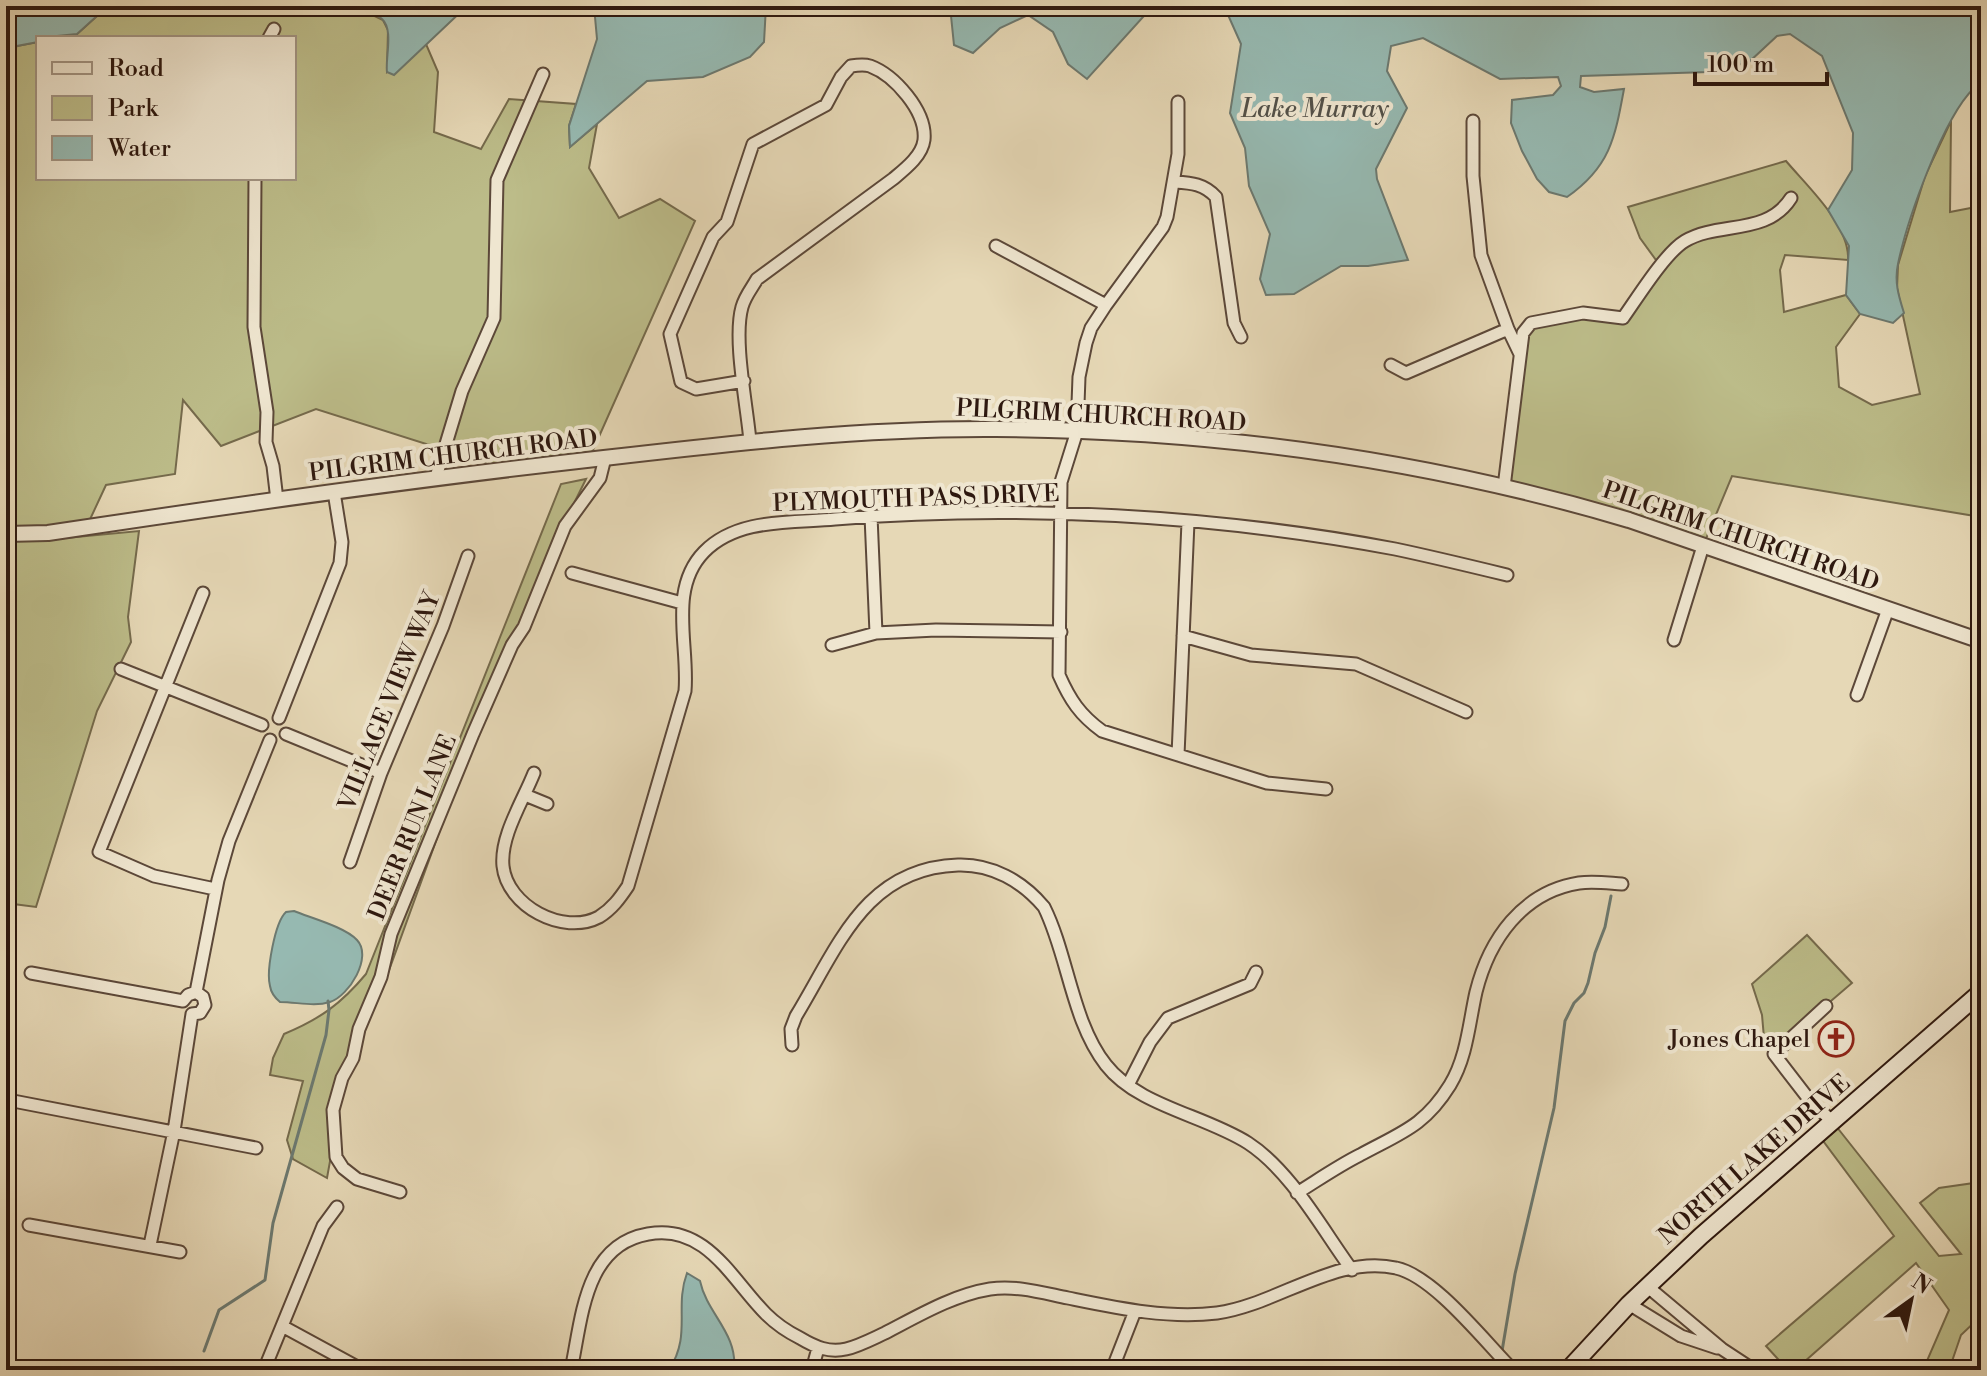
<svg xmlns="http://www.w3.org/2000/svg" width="1987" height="1376" viewBox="0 0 1987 1376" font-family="'Libre Bodoni',serif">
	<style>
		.green { fill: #bcbc89; stroke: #756a4c; stroke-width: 2 }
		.water { fill: #96b9b1; stroke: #6c7970; stroke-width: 2 }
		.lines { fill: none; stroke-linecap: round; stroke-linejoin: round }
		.stream { stroke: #6c7970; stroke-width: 3 }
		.minor-casing { stroke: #5c4839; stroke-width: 15 }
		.tertiary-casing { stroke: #5c4839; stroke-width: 18 }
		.secondary-casing { stroke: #2e180f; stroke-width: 20 }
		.minor { stroke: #efe6d0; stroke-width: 11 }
		.tertiary { stroke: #efe6d0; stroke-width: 14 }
		.secondary { stroke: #efe6d0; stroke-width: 16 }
		.labels { text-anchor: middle; stroke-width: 8; stroke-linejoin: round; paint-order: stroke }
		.street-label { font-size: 24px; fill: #2e180f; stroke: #efe6d0 }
		.poi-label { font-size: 24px; fill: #2e180f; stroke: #efe6d0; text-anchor: end }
		.water-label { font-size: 26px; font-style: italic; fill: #525048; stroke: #efe6d0 }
	</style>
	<rect width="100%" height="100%" fill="#e6d8b6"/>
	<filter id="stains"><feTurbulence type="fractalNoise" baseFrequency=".0025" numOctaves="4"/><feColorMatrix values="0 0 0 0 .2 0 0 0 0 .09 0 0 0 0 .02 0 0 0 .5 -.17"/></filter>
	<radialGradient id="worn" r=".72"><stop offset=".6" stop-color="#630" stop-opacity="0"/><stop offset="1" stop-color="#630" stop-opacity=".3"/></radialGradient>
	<path class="green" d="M 108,6 L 362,6 L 364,11 L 383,20 L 388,30 L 387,72 L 426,44 L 438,72 L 434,132 L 481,149 L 509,99 L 576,104 L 569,126 L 570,147 L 597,124 L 589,168 L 619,218 L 660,199 L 695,221 L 589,459 L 505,469 L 316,409 L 221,446 L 183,400 L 175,474 L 106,485 L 86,528 L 55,539 L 139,531 L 128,617 L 131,642 L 97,711 L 36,907 L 6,903 L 6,60 L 17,46 L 38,42 L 38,178 L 294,178 L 294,38 L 57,38 L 77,34 Z
		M 1951,121 L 1950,212 L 1981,206 L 1981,517 L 1732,476 L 1703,546 L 1504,487 L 1523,333 L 1531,323 L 1570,315 L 1623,317 L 1661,267 L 1640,238 L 1628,207 L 1786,161 C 1807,186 1850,225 1848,260 L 1785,255 L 1780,270 L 1784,312 L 1846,295 L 1860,314 L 1836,347 L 1839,387 L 1872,405 L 1920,394 L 1897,288 L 1898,265 L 1925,176 Z
		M 586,479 L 546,560 L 514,654 L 452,797 L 388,973 L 351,1045 L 327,1178 L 293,1159 L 287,1140 L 303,1081 L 270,1075 L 273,1058 L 284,1034 C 320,1019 341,1004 366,974 L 561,484 Z
		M 1807,935 L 1852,983 L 1776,1048 L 1764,1038 L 1762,1015 L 1752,984 Z
		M 1832,1121 L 1939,1256 L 1961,1254 L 1920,1203 L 1939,1188 L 1981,1182 L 1981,1316 L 1961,1335 L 1949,1370 L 1937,1370 L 1926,1363 L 1949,1310 L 1916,1263 L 1795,1370 L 1788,1370 L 1766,1346 L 1894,1236 L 1818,1134 Z"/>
	<path class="water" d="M 6,6 L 108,6 L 77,34 L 38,38 L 38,42 L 17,46 L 6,60 Z
		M 362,6 L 467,6 L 394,75 L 387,72 C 385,58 394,30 382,19 C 378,15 369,13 364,11 Z
		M 594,6 L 766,6 L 764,42 L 750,57 L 703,77 L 647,81 L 570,147 L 569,126 L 597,39 Z
		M 950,6 L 1153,6 L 1087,79 L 1068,64 L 1053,32 L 1028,15 L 1000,28 L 973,53 L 954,45 Z
		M 1224,6 L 1981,6 L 1981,90 L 1974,88 C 1943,118 1907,220 1898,264 C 1894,282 1899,297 1904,313 L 1893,323 L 1860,314 L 1846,295 L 1849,246 L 1828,210 L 1852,170 L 1853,133 L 1822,56 L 1790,34 L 1777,36 L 1749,62 L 1709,72 L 1581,76 L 1580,87 L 1594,92 L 1624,89 C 1615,138 1610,167 1567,197 L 1549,192 L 1537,179 L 1522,151 L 1511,123 L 1512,100 L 1553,95 L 1561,86 L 1558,77 L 1500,79 L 1423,38 L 1391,46 L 1387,71 L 1407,108 L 1376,169 L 1377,179 L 1408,260 L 1368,266 L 1341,266 L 1294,294 L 1266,295 L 1260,279 L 1270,234 L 1249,186 L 1245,148 L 1230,113 L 1241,44 Z
		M 294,911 C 311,918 345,927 357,940 C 373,957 349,996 330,1002 C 314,1007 297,1002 280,1002 C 274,997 271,993 270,986 C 266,971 275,922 286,912 Z
		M 687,1273 L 700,1281 C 707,1314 738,1333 734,1370 L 669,1370 C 692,1334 674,1308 687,1273 Z"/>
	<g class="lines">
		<path class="stream" d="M 204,1351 L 219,1310 L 265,1280 L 273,1223 L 326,1035 L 329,1010 L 328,1001
			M 1502,1351 L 1515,1274 L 1554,1108 L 1565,1021 L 1574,1003 L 1584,993 L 1588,983 L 1595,953 L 1605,927 L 1611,896
			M 1496,1370 L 1499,1362"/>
		<defs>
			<path id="minor" d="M 269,38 L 274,29
				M 1178,102 L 1178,154 L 1167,217 L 1163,227 L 1106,305 L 1091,328 L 1086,343 L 1079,377 L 1077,431 L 1061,482 L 1059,675 C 1070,700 1080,715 1102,731 L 1267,783 L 1326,789
				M 1473,121 L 1473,176 L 1481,255 L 1508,329 L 1520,354
				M 255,178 L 254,327 L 267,412 L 266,442 L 273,466 L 277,500
				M 1175,182 C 1192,183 1204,184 1216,197 L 1234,323 L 1241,337
				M 996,246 L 1106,305
				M 1391,365 L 1406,373 L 1508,329
				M 744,381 L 696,389 L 681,382 L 670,334 L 713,237 L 727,222 L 753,144 L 826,105 L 841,77 L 851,66 C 857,65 864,64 870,66 C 894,75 927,111 924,140 C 922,156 905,169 893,179 L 757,279 C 752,288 745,296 742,307 C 733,339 747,406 750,441
				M 436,477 L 462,391 L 494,318 L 497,180 L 543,74
				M 1504,487 L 1523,333 L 1531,323 L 1583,313 L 1623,318 C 1638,297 1665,253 1685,241 C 1719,221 1767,236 1791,198
				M 871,516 L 876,633
				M 572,573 L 682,603
				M 203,593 L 99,852 L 154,876 L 215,889
				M 1183,636 L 1251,655 L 1356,664 L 1466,712
				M 1674,640 L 1703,546
				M 832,645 L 876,633 L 936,630 L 1061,632
				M 121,669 L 262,725
				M 1857,695 L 1888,609
				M 279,718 L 340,563 L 342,542 L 334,492
				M 286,734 L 381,773
				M 1178,755 L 1188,522
				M 534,773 C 523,801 500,836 503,866 C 507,906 563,936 599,917 C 612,909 620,898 628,886 L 685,691 C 689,645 668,589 704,552 C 737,518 791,523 835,519 C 1019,504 1214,515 1395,549 C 1433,557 1470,566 1507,575
				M 525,795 L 547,804
				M 350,862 L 381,773 L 443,626 L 468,556
				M 31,973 L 183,1001
				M 183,1001 L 188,995 L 196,992 L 218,880 L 229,841 L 270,740
				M 1826,1006 L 1774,1054 L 1811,1102 L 1832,1121
				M 192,1014 L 200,1013 L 205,1005 L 203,997 L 196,992
				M 792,1045 L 791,1029 L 796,1016 C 838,947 865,868 958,865 C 992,864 1022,881 1044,907 C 1068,955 1072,1022 1106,1065 C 1138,1106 1204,1115 1248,1143 C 1291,1171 1322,1229 1352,1270
				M 1128,1085 L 1150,1042 L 1168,1018 L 1250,984 L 1256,972
				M 8,1100 L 256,1148
				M 400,1192 L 357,1179 L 343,1168 L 336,1157 L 333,1110 L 342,1078 L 353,1058 L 359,1029 L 381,977 L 391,934 L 473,734 L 512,645 L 524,627 L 565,526 L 600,478 L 605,458
				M 1297,1193 C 1318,1180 1338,1166 1360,1155 C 1400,1133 1424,1127 1450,1085 C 1467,1057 1469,1023 1476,992 C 1489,940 1522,892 1579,883 C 1593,881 1607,883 1622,884
				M 29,1225 L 180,1252
				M 150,1245 L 174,1131 L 192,1014
				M 1648,1287 L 1722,1349 L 1754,1370
				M 1629,1304 L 1681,1336 L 1717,1348
				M 282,1326 L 363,1370
				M 264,1370 L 323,1226 L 337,1207
				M 571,1370 C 582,1319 584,1245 648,1234 C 706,1223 732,1280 766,1314 C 776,1324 788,1332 800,1338 C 815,1347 829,1353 846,1349 C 859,1346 872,1339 885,1333 C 918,1316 953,1295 990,1289 C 1016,1285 1043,1293 1068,1298 C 1117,1308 1167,1319 1217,1313 C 1276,1305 1337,1254 1396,1268 C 1434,1276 1485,1342 1513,1370
				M 812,1370 L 818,1348
				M 1112,1370 L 1135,1311"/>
			<path id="tertiary" d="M 6,534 L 48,533 C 233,505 418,479 604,458 C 734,443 864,428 996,429 C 1210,430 1424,459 1629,520 L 1981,641"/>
			<path id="secondary" d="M 1568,1370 L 1629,1304 L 1701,1236 L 1981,992"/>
		</defs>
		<use href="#minor" class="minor-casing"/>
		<use href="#tertiary" class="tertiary-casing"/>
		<use href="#secondary" class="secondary-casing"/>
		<use href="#minor" class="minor"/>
		<use href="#tertiary" class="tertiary"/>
		<use href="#secondary" class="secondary"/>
	</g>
	<defs>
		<symbol id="church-ring" viewBox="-11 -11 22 22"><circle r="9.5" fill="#efe6d0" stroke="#8f2418" stroke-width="1.5"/><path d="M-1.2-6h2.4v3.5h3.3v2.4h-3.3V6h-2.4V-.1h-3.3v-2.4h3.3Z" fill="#8f2418"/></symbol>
	</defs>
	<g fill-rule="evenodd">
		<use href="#church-ring" x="1816" y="1019" width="40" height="40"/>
	</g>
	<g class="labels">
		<g class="street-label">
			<text transform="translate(1101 415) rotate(3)" y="8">PILGRIM CHURCH ROAD</text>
			<text transform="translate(453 455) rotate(-7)" y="8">PILGRIM CHURCH ROAD</text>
			<text transform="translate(916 498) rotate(-2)" y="8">PLYMOUTH PASS DRIVE</text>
			<text transform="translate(1741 536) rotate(19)" y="8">PILGRIM CHURCH ROAD</text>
			<text transform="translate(389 701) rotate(-68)" y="8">VILLAGE VIEW WAY</text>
			<text transform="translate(412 827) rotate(-68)" y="8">DEER RUN LANE</text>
			<text transform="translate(1754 1159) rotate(-41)" y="8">NORTH LAKE DRIVE</text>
		</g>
		<g class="poi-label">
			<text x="1810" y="1047">Jones Chapel</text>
		</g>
		<g class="water-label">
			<text x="1315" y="117">Lake Murray</text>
		</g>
	</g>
	<rect width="1987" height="1376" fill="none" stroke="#e6d8b6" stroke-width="32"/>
	<rect x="8" y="8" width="1971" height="1360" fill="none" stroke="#2e180f" stroke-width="4"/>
	<rect x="16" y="16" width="1955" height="1344" fill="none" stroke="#2e180f" stroke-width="2"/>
	<rect x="36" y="36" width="260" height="144" fill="#efe6d0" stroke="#a29483" stroke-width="2"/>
	<rect x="52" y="62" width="40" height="12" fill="#efe6d0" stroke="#a29483" stroke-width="2"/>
	<text x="108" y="76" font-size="24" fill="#2e180f">Road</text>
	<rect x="52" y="96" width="40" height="24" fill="#bcbc89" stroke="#a29483" stroke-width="2"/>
	<text x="108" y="116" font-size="24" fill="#2e180f">Park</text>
	<rect x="52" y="136" width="40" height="24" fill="#96b9b1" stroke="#a29483" stroke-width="2"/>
	<text x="108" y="156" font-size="24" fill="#2e180f">Water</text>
	<g transform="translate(1911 1300) rotate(33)" stroke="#efe6d0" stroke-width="6" paint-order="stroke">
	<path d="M0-6L14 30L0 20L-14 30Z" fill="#2e180f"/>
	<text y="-12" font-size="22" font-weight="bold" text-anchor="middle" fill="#2e180f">N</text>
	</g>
	<path d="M1695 72v12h132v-12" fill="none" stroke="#2e180f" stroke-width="4"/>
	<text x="1707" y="72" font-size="24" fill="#2e180f" stroke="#efe6d0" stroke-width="6" paint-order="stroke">100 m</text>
	<rect width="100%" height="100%" filter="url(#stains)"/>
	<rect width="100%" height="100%" fill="url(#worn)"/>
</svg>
